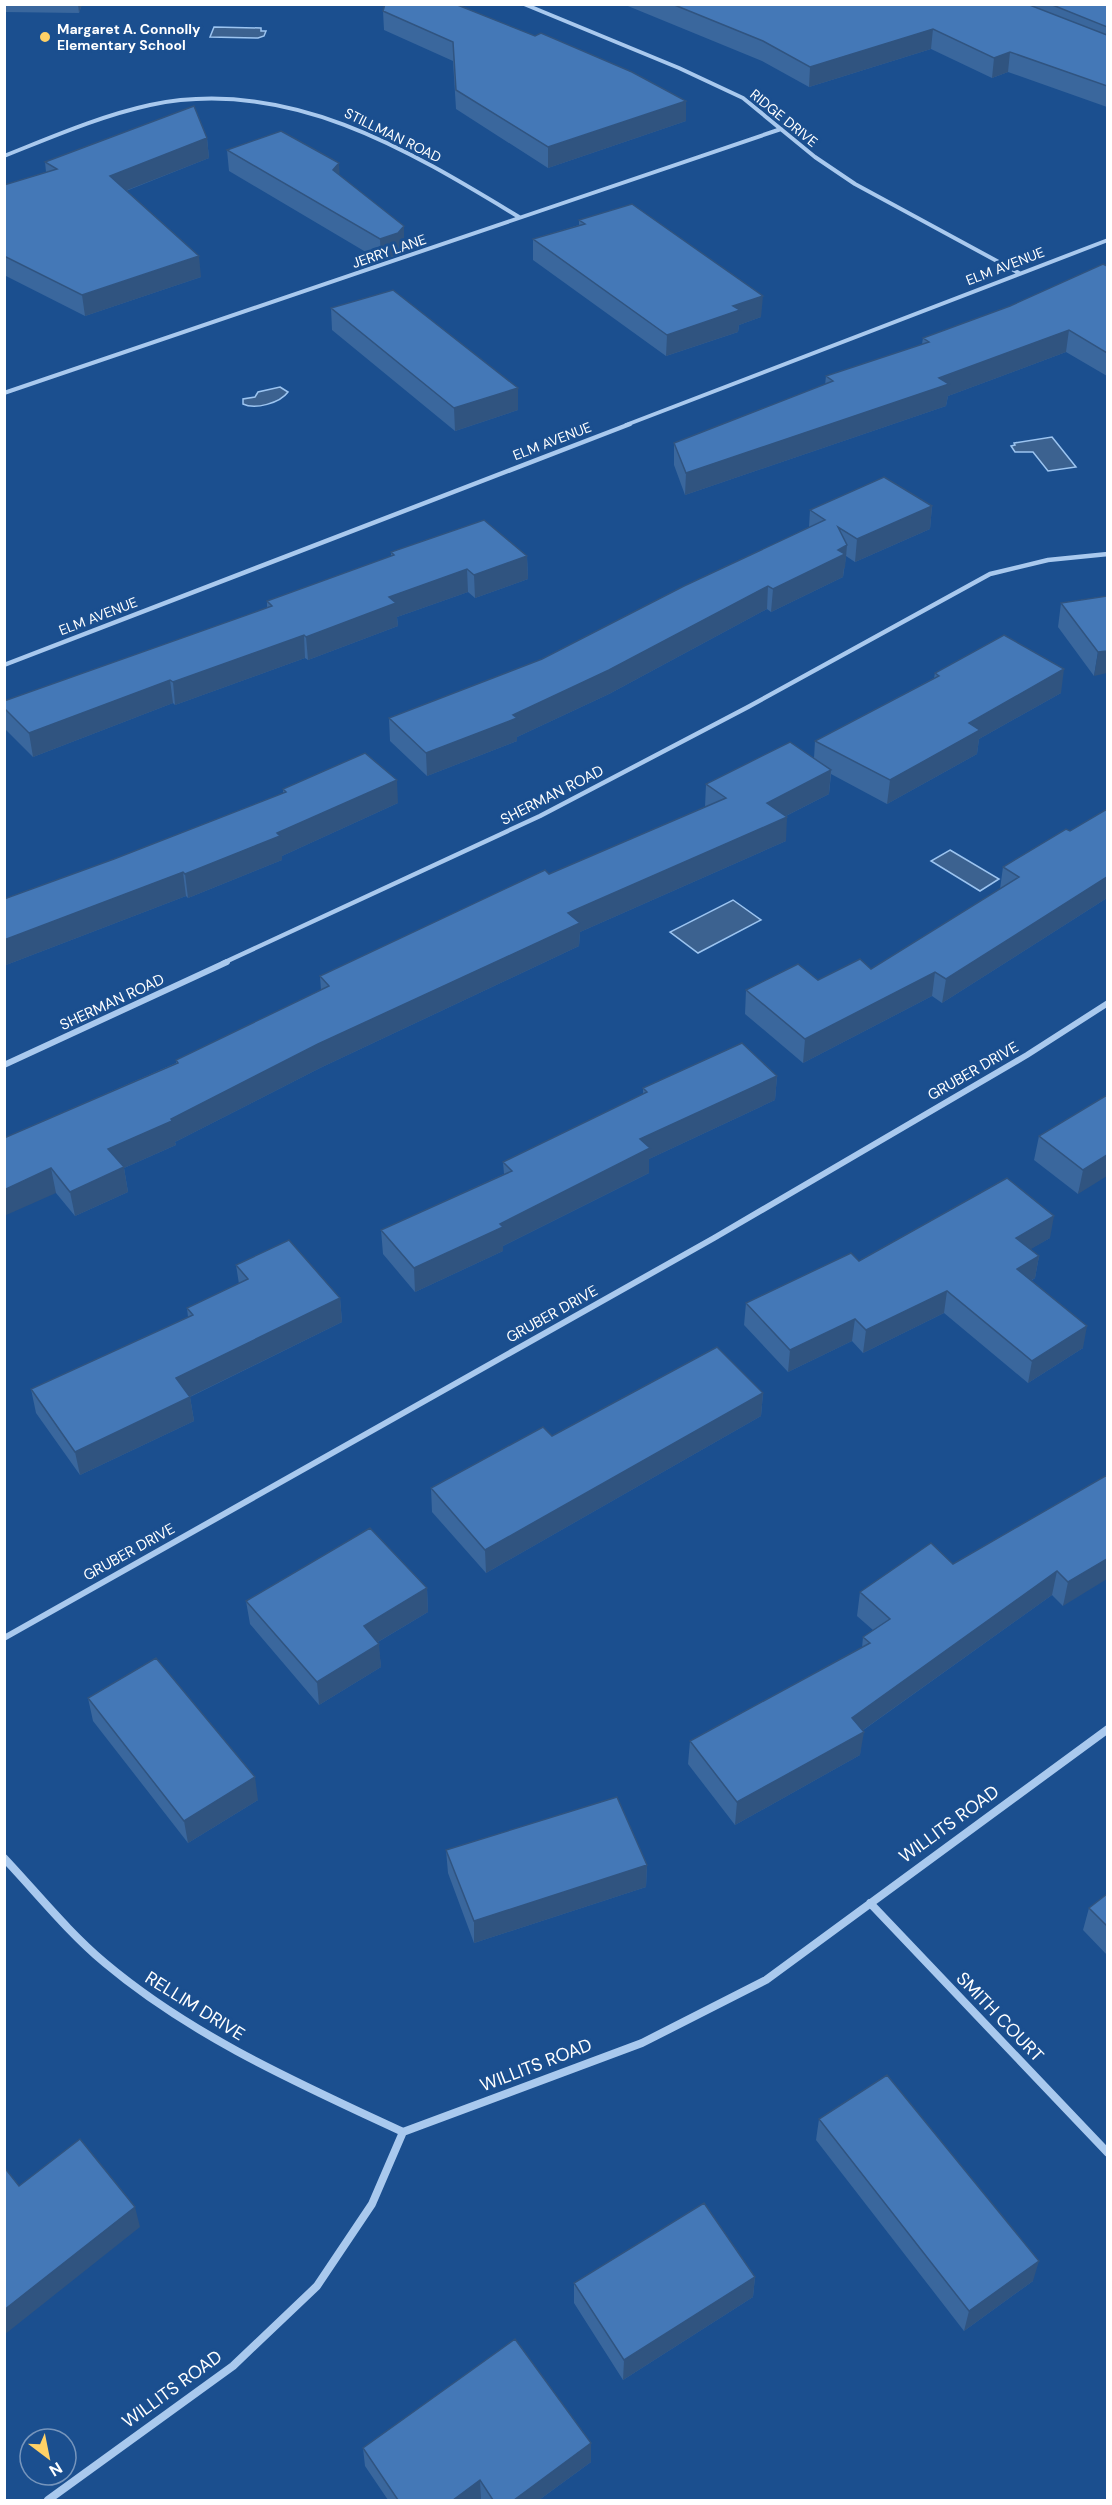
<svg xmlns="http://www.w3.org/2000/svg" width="1112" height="2505" viewBox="0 0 1112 2505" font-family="'DM Sans',sans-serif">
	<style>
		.water { fill: #3c6290; stroke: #9cc4f0; stroke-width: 1.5 }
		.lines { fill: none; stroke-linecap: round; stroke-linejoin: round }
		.minor-far3 { stroke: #a9c9ee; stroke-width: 4 }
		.minor-far2 { stroke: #a9c9ee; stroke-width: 4.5 }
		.minor-far1 { stroke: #a9c9ee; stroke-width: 6 }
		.minor { stroke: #a9c9ee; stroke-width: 8 }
		.wall { fill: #3a679d }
		.shaded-wall { fill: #305480 }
		.building { fill: #4478b7; stroke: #305480; stroke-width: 1.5 }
		.poi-dot { fill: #ffd166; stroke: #1b4f8f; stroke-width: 2 }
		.labels { text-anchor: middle; stroke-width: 6; stroke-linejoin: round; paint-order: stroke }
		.far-poi-label { font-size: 14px; font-weight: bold; fill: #fff; stroke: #1b4f8f; text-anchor: start }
		.far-street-label { font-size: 14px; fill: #fff; stroke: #1b4f8f }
		.street-label { font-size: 15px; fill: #fff; stroke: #1b4f8f }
		.near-street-label { font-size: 18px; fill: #fff; stroke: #1b4f8f }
	</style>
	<rect width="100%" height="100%" fill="#1b4f8f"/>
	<path class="water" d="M 214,27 L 261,28 L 261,31 L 266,31 L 264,36 L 258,38 L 210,37 Z
		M 280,387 L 288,392 C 280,403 255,410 243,404 L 243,399 L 255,397 L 258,392 Z
		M 1052,437 L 1076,467 L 1048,471 L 1033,452 L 1015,452 L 1011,446 L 1015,445 L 1014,443 Z
		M 950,850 L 999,879 L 980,891 L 931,861 Z
		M 733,900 L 761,920 L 698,953 L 670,932 Z"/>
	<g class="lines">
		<path class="minor-far3" d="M 524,4 L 679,68 L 743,98 L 815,157 L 855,184 L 1019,273
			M 4,156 C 52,137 100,116 150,105 C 287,76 407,149 519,217
			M 4,393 L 781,129
			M 626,425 L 1108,240"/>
		<path class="minor-far2" d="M 4,665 L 630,424
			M 223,963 L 540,816 L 748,707 L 990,574 L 1048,560 L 1108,554"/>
		<path class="minor-far1" d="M 4,1065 L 227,962
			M 4,1638 L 714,1238 L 1027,1055 L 1108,1003"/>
		<path class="minor" d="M 4,1858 C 37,1893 68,1932 105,1963 C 193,2037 300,2084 403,2132
			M 870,1903 L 1108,2153
			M 48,2500 L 233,2366 L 317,2286 L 372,2204 L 403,2132 L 642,2043 L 766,1980 L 1108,1729"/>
	</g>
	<path class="wall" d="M 4,4 L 82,4 L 79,13 L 4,12 Z
		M 623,4 L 1107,4 L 1107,107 L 1008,72 L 992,78 L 931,49 L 809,87 L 762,61 Z
		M 383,11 L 686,121 L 548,168 L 456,109 L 453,61 L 384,30 Z
		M 207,138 L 209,158 L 126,191 L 201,277 L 85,316 L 4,275 L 4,185 L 46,172 L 45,162 Z
		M 227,150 L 339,175 L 404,226 L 404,247 L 399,254 L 381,261 L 229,171 Z
		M 579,220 L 761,317 L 739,325 L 738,332 L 666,356 L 533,260 L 533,239 L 579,225 Z
		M 1107,266 L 1107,376 L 1066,352 L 948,396 L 946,406 L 685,495 L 674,465 L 674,443 L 825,385 L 826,376 L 922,344 L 923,338 L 1010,306 Z
		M 331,308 L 518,388 L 518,410 L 455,431 L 332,330 Z
		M 932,506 L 930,529 L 855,562 L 846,556 L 843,577 L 771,612 L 767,609 L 609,694 L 517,737 L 517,741 L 427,776 L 390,741 L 389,718 L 542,659 L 809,527 L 810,510 Z
		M 391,552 L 527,556 L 528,579 L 475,598 L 468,592 L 397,617 L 398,626 L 308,660 L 305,658 L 175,705 L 173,703 L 33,757 L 4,728 L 4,701 L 267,608 L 267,601 L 391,556 Z
		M 1107,596 L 1094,676 L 1058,627 L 1061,603 Z
		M 935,673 L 1061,693 L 979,739 L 977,754 L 887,804 L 831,774 L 829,794 L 786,816 L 786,841 L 580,932 L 579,946 L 320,1068 L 175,1142 L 176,1145 L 124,1168 L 128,1192 L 75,1216 L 56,1193 L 4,1138 L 176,1063 L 176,1060 L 321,990 L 320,976 L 549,874 L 705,807 L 706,784 L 814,758 L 815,741 L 934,678 Z
		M 283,789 L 398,803 L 282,856 L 282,860 L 188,898 L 186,896 L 6,965 L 6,968 L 4,969 L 4,899 L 114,859 L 283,793 Z
		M 1107,809 L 1107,898 L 942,1003 L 932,996 L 803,1063 L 745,1014 L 746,990 L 818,980 L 871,969 L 1000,889 L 1003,867 L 1070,831 Z
		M 777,1076 L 775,1100 L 649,1159 L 649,1173 L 503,1246 L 503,1251 L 415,1292 L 383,1254 L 381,1230 L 504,1174 L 503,1162 L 643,1094 L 643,1088 Z
		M 1107,1095 L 1078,1194 L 1034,1160 L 1039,1136 Z
		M 1050,1238 L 1030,1249 L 1039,1256 L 1035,1278 L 1031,1281 L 1083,1348 L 1028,1383 L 944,1313 L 863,1353 L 852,1341 L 788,1372 L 744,1325 L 746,1303 L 859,1261 Z
		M 236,1265 L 340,1298 L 342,1322 L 190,1397 L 194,1421 L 80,1475 L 36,1413 L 31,1389 L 188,1317 L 187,1308 L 239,1284 Z
		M 763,1393 L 761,1416 L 486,1573 L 432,1512 L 431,1488 L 552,1436 Z
		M 1107,1475 L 1063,1606 L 1052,1595 L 862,1731 L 860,1755 L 735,1825 L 688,1764 L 690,1741 L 862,1648 L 863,1637 L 873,1630 L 857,1616 L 860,1592 L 953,1564 Z
		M 427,1588 L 428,1612 L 378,1642 L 381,1667 L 319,1705 L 250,1624 L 246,1601 Z
		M 88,1698 L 258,1800 L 188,1843 L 93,1721 Z
		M 446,1850 L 647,1865 L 646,1887 L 474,1943 L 448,1873 Z
		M 1107,1894 L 1107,1955 L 1083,1930 L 1089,1908 Z
		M 819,2119 L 1033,2281 L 964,2331 L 816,2140 Z
		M 755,2277 L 753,2297 L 623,2380 L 574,2303 L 574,2283 Z
		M 363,2448 L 591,2462 L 539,2500 L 482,2500 L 481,2499 L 478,2500 L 388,2500 L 365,2466 Z"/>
	<path class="shaded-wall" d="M 78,4 L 82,4 L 79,13 Z
		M 933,29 L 931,49 L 809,87 L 810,67 Z
		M 1010,52 L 1008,72 L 992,78 L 994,58 Z
		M 686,101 L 686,121 L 548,168 L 548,147 Z
		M 207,138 L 209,158 L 112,196 L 110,176 Z
		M 339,163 L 340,184 L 333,170 Z
		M 404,226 L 404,247 L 399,254 L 381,261 L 380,239 Z
		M 199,256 L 201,277 L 85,316 L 82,295 Z
		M 763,296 L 761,317 L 739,325 L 738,332 L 666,356 L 667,335 L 733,306 Z
		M 1069,330 L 1066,352 L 948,396 L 946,406 L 685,495 L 686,473 Z
		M 518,388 L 518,410 L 455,431 L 454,408 Z
		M 932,506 L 930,529 L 855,562 L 857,539 Z
		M 847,545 L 845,568 L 844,568 L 843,577 L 771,612 L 773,589 Z
		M 527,556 L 528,579 L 475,598 L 474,575 Z
		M 467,569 L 468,592 L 397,617 L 398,626 L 308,660 L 306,637 L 389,597 Z
		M 768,586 L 767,609 L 609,694 L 517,737 L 517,741 L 427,776 L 426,753 L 513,715 Z
		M 304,635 L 305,658 L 175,705 L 173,682 Z
		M 1107,651 L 1107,673 L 1094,676 L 1098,652 Z
		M 1064,669 L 1061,693 L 979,739 L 977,754 L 887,804 L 890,780 L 969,723 Z
		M 170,680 L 173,703 L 33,757 L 29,733 Z
		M 831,770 L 829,794 L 766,826 L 767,803 Z
		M 397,780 L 398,803 L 282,856 L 282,860 L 188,898 L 185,874 Z
		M 787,817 L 786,841 L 580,932 L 579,946 L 320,1068 L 175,1142 L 176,1145 L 124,1168 L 128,1192 L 75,1216 L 70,1192 L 108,1149 L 171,1119 L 568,913 Z
		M 183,872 L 186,896 L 6,965 L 6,968 L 4,969 L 4,940 Z
		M 1107,877 L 1107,898 L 942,1003 L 946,979 Z
		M 935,972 L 932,996 L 803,1063 L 805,1039 Z
		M 777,1076 L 775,1100 L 649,1159 L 649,1173 L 503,1246 L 503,1251 L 415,1292 L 414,1268 L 500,1224 L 640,1139 Z
		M 1107,1155 L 1107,1176 L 1078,1194 L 1083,1170 Z
		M 51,1168 L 56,1193 L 4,1216 L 4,1190 Z
		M 1054,1216 L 1050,1238 L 1012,1260 L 1016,1238 Z
		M 1039,1256 L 1035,1278 L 1013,1291 L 1017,1269 Z
		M 947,1291 L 944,1313 L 863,1353 L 866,1330 Z
		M 340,1298 L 342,1322 L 179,1402 L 176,1378 Z
		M 855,1319 L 852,1341 L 788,1372 L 790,1350 Z
		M 1087,1326 L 1083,1348 L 1028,1383 L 1032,1361 Z
		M 763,1393 L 761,1416 L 486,1573 L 485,1550 Z
		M 190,1397 L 194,1421 L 80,1475 L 75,1452 Z
		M 1107,1559 L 1107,1579 L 1063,1606 L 1068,1582 Z
		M 1057,1571 L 1052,1595 L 849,1740 L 864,1732 L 860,1755 L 735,1825 L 737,1802 L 852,1718 Z
		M 427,1588 L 428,1612 L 366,1649 L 364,1626 Z
		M 379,1644 L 381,1667 L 319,1705 L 317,1682 Z
		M 255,1777 L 258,1800 L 188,1843 L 184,1821 Z
		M 647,1865 L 646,1887 L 474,1943 L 474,1921 Z
		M 135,2207 L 140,2227 L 4,2335 L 4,2310 Z
		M 1039,2261 L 1033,2281 L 964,2331 L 969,2311 Z
		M 755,2277 L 753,2297 L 623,2380 L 624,2360 Z
		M 591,2443 L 591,2462 L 539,2500 L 514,2500 Z
		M 480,2480 L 481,2499 L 478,2500 L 453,2500 Z"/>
	<path class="building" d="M 385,4 L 455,4 L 535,36 L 541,33 L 632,72 L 686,101 L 548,147 L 456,90 L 453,42 L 383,11 Z
		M 672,4 L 1027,4 L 1107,35 L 1107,86 L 1010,52 L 994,58 L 933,29 L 810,67 L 763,41 Z
		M 1050,4 L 1107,4 L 1107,27 Z
		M 194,106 L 207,138 L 110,176 L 199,256 L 82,295 L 4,256 L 4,185 L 57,169 L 45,162 Z
		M 281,131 L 339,163 L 333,170 L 404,226 L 398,233 L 380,239 L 227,150 Z
		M 632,204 L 763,296 L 733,306 L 740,310 L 667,335 L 533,239 L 585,224 L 579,220 Z
		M 1103,264 L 1107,266 L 1107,353 L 1069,330 L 939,378 L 949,384 L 686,473 L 674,443 L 833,381 L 826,376 L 929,342 L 923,338 L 1010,306 Z
		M 393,290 L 518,388 L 454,408 L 331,308 Z
		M 884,477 L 932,506 L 857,539 L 838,527 L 847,545 L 838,550 L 845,554 L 773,589 L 768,586 L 609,670 L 513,715 L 517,718 L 426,753 L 389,718 L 542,659 L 684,586 L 825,520 L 810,510 Z
		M 484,520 L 527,556 L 474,575 L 467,569 L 389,597 L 396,603 L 306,637 L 304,635 L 173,682 L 170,680 L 29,733 L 4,708 L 4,701 L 272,606 L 267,601 L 394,555 L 391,552 Z
		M 1107,596 L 1107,651 L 1098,652 L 1061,603 Z
		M 1004,635 L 1064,669 L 969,723 L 980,730 L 890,780 L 815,741 L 939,676 L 935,673 Z
		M 790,742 L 831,770 L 767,803 L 787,817 L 568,913 L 580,923 L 318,1044 L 171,1119 L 172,1121 L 108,1149 L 124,1167 L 70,1192 L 51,1168 L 4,1190 L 4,1138 L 178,1063 L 176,1060 L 329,986 L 320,976 L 545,870 L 549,874 L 726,798 L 706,784 Z
		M 365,753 L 397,780 L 277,833 L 280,836 L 185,874 L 183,872 L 4,940 L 4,899 L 114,859 L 286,792 L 283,789 Z
		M 1107,809 L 1107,877 L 946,979 L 935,972 L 805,1039 L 746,990 L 798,964 L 818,980 L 860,959 L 871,969 L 1019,877 L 1003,867 L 1066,829 L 1070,831 Z
		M 742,1043 L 777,1076 L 640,1139 L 650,1148 L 500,1224 L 503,1227 L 414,1268 L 381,1230 L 512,1171 L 503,1162 L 647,1092 L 643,1088 Z
		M 1107,1095 L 1107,1155 L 1083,1170 L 1039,1136 Z
		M 1007,1178 L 1054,1216 L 1016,1238 L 1039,1256 L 1017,1269 L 1087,1326 L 1032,1361 L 947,1291 L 866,1330 L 855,1319 L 790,1350 L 746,1303 L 851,1253 L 859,1261 Z
		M 289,1240 L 340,1298 L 176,1378 L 190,1397 L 75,1452 L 31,1389 L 193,1315 L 187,1308 L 248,1279 L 236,1265 Z
		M 717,1347 L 763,1393 L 485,1550 L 431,1488 L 543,1427 L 552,1436 Z
		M 1107,1475 L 1107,1559 L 1068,1582 L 1057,1571 L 852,1718 L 864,1732 L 737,1802 L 690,1741 L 870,1643 L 863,1637 L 890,1619 L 860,1592 L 931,1543 L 953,1564 Z
		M 370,1528 L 427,1588 L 364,1626 L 379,1644 L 317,1682 L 246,1601 Z
		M 156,1658 L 255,1777 L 184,1821 L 88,1698 Z
		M 617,1797 L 647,1865 L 474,1921 L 446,1850 Z
		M 1107,1894 L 1107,1926 L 1089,1908 Z
		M 887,2075 L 1039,2261 L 969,2311 L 819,2119 Z
		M 80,2139 L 135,2207 L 4,2310 L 4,2167 L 19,2186 Z
		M 704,2203 L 755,2277 L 624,2360 L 574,2283 Z
		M 515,2339 L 591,2443 L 514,2500 L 493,2500 L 480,2480 L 453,2500 L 398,2500 L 363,2448 Z"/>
	<circle class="poi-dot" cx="45" cy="37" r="6"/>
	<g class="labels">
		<g class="far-poi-label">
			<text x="57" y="34">Margaret A. Connolly<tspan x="57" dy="16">Elementary School</tspan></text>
		</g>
		<g class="far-street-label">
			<text transform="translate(784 118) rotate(39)" y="5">RIDGE DRIVE</text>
			<text transform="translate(393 135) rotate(26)" y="5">STILLMAN ROAD</text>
			<text transform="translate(389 251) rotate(-19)" y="5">JERRY LANE</text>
			<text transform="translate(1005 266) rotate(-21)" y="5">ELM AVENUE</text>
			<text transform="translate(552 441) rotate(-21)" y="5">ELM AVENUE</text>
			<text transform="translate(98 616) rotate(-21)" y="5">ELM AVENUE</text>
		</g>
		<g class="street-label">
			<text transform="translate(552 795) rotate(-27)" y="5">SHERMAN ROAD</text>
			<text transform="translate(112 1002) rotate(-25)" y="5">SHERMAN ROAD</text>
			<text transform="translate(973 1071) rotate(-30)" y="5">GRUBER DRIVE</text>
			<text transform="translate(552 1314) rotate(-29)" y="5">GRUBER DRIVE</text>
			<text transform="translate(129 1552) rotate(-29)" y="5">GRUBER DRIVE</text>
		</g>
		<g class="near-street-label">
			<text transform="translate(949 1824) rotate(-36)" y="6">WILLITS ROAD</text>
			<text transform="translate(195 2006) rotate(32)" y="6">RELLIM DRIVE</text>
			<text transform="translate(1000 2017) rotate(46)" y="6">SMITH COURT</text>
			<text transform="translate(536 2065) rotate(-21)" y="6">WILLITS ROAD</text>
			<text transform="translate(172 2389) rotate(-36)" y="6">WILLITS ROAD</text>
		</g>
	</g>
	<rect width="1112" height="2505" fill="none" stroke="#ffffff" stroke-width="12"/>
	<g transform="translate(48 2457) rotate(148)"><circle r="28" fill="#1b4f8f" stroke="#7695bc" stroke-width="1.5"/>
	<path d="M0-4.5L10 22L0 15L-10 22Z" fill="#ffd166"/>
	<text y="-9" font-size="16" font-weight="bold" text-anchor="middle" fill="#ffffff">N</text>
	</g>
</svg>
